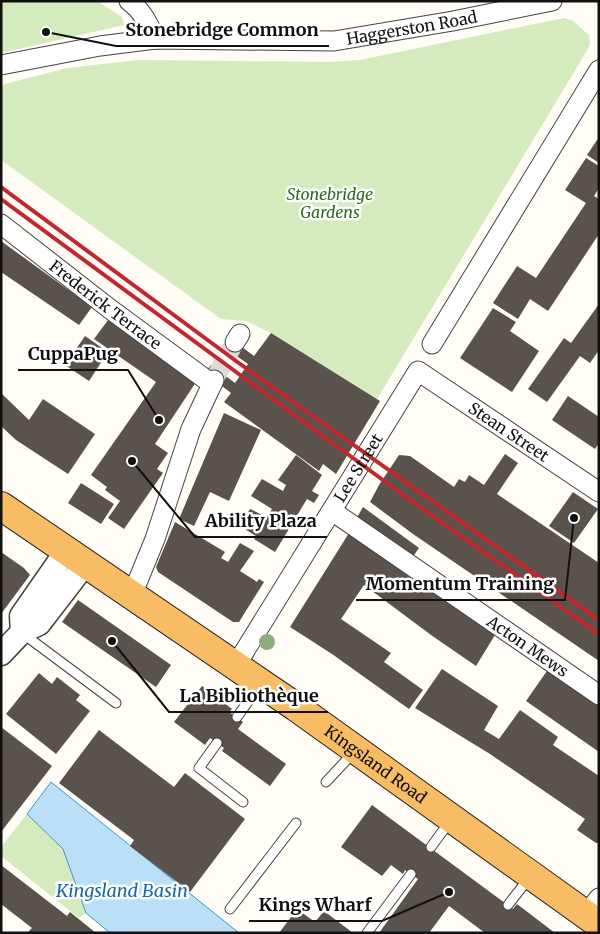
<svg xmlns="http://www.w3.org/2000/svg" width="600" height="934" viewBox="0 0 600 934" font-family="Merriweather,serif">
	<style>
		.green { fill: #d5ebbd }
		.water { fill: #b9e0f7; stroke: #3f96cf }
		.building { fill: #5a524d }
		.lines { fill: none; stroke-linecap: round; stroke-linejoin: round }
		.minor-tunnel { stroke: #dbdad3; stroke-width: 19; stroke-dasharray: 19 9; stroke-linecap: butt }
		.service-casing { stroke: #444; stroke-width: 11 }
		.minor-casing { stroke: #444; stroke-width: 21 }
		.tertiary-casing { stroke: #444; stroke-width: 25 }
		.trunk-casing { stroke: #222; stroke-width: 30 }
		.service { stroke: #fff; stroke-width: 9 }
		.minor { stroke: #fff; stroke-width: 19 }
		.tertiary { stroke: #fff; stroke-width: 22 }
		.trunk { stroke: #f7bc64; stroke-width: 28 }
		.rail { stroke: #c4262e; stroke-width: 4 }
		.tree { fill: #8dad7f }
		.labels { text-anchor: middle; stroke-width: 5; stroke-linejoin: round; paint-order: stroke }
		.street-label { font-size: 16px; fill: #111; stroke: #fff }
		.park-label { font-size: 16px; font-style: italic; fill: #2f6b1f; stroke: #fff }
		.water-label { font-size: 18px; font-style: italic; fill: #1768a6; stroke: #fff }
		.leader { fill: none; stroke: #111; stroke-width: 2 }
		.callout-dot { fill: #111; stroke: #fff; stroke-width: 2 }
		.callout-label { font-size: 18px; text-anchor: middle; font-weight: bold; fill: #111; stroke: #fff; stroke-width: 5; stroke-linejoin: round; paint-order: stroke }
	</style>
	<rect width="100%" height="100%" fill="#fffdf5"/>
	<path class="green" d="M 1,1 L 97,1 L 122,17 L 124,25 L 1,53 Z
		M 564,18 L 573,21 L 589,35 L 590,44 L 588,49 L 377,399 L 271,333 L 246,321 L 221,319 L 1,160 L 1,85 L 67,68 L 138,60 L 331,62 L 360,60 Z
		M 27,814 L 63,849 L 86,913 L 79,918 L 1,856 L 1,847 Z"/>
	<path class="water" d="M 51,782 L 239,933 L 110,933 L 86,913 L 63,849 L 27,814 Z"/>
	<path class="building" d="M 599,137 L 599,163 L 587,155 Z
		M 586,158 L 599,166 L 599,188 L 594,196 L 599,199 L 599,234 L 548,311 L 530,299 L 518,319 L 493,303 L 517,266 L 536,278 L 586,203 L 565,190 Z
		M 1,241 L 92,307 L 79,325 L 1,272 Z
		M 599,304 L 599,350 L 590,363 L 580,356 L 547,402 L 528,389 L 564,338 L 571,343 Z
		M 493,308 L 516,322 L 510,331 L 539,351 L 512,392 L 460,358 Z
		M 114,312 L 200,376 L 155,444 L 168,453 L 157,469 L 163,473 L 124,529 L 108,518 L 120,501 L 105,490 L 107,487 L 91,475 L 156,382 L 94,339 Z
		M 271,333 L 380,401 L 336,474 L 323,464 L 319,471 L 224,402 L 231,393 L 205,373 L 211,365 L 235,383 L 248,364 L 224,347 L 230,338 L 254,356 Z
		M 85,336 L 108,352 L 89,381 L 65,365 Z
		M 1,393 L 29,420 L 43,399 L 95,434 L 68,474 L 16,440 L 1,426 Z
		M 568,396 L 599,417 L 599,443 L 595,449 L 552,420 Z
		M 224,413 L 261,430 L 229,501 L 210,492 L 194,526 L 179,519 Z
		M 505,454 L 518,463 L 497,494 L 599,563 L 599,661 L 413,534 L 370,502 L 379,485 L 399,455 L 410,456 L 454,487 L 459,479 L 465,482 L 469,475 L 484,485 Z
		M 296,455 L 322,475 L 312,491 L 319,495 L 314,503 L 307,499 L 275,552 L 254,539 L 256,536 L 240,526 L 250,509 L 267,517 L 272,509 L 251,496 L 262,479 L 283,491 L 286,485 L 278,480 Z
		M 81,483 L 114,504 L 101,524 L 68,503 Z
		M 573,492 L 598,509 L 574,543 L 549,526 Z
		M 363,507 L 419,548 L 412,558 L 355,521 Z
		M 175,522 L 225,552 L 221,558 L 228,562 L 240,543 L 254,551 L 240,571 L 257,582 L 259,579 L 264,582 L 239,622 L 233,622 L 158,572 L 156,567 Z
		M 349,533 L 498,630 L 476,666 L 431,635 L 364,585 L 341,619 L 391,653 L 384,662 L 423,690 L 409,709 L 332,654 L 290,627 Z
		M 1,552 L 24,568 L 30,575 L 1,614 Z
		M 78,600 L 171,665 L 156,687 L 62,622 Z
		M 549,668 L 599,704 L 599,752 L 526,701 Z
		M 442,669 L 498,706 L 484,730 L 499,739 L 520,710 L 558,737 L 553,745 L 599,776 L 599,843 L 596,843 L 577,830 L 585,819 L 490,754 L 415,708 Z
		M 39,673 L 52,684 L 57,677 L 80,695 L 76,700 L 90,711 L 56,754 L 6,714 Z
		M 202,686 L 232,709 L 229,712 L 243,722 L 238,729 L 286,764 L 270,786 L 222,751 L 224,748 L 210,738 L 205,745 L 174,722 Z
		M 1,727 L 52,766 L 1,832 Z
		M 99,730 L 174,787 L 185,773 L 245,819 L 190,892 L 130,846 L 134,840 L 59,783 Z
		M 372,805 L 513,909 L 517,904 L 555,933 L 485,933 L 449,906 L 429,933 L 379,933 L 418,879 L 405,870 L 403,874 L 391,865 L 382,876 L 341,847 Z
		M 1,865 L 67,916 L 70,912 L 96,933 L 27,933 L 32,928 L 1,904 Z
		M 297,909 L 315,922 L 324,911 L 353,933 L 279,933 Z"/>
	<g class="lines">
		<path class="minor-tunnel" d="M 214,380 L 235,342"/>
		<defs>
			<path id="service" d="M 22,633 L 116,703
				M 237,717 L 260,685
				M 217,743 L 199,768 L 243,802
				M 326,782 L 354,752
				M 431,847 L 450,821
				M 508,905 L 529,878
				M 230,909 L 296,823
				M 367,933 L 411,874"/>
			<g id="minor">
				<path d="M 129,1 C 142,10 149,25 155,39"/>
				<path id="s1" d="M 1,65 L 100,46 L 155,39 L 334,41 L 453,21 L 552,1"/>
				<path id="s2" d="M 1,224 L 110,309 L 212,384"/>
				<path d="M 235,342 L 240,334"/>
				<path d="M 432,344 L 599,70"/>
				<path id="s3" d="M 332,511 L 599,695"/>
				<path d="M 132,595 L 155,539 L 191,429 L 214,380"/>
				<path id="s4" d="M 236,665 L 418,371 L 599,492"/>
				<path d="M 586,915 L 599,898"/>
			</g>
			<path id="tertiary" d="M 22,632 L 21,616 L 67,550
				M 1,654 L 22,632 L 39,624 L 86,563"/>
			<g id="trunk">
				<path id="s5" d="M 1,506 L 296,707 L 599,924"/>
			</g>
		</defs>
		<use href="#service" class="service-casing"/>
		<use href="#minor" class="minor-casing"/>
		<use href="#tertiary" class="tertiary-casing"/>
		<use href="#trunk" class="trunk-casing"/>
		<use href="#service" class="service"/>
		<use href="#minor" class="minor"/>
		<use href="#tertiary" class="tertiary"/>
		<use href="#trunk" class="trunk"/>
		<path class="rail" d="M 1,187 L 236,361 L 599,620
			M 1,199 L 406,497 L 599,634"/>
	</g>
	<circle class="tree" cx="267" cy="642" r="8"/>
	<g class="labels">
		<g class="street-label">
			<text dy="6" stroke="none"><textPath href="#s1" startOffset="414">Haggerston Road</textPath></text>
			<text dy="6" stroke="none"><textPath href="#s2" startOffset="132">Frederick Terrace</textPath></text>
			<text dy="6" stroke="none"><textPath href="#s4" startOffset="455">Stean Street</textPath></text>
			<text dy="6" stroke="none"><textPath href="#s4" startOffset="232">Lee Street</textPath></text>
			<text dy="6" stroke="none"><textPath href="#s3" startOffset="238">Acton Mews</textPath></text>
			<text dy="6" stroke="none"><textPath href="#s5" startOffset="455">Kingsland Road</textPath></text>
		</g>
		<g class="park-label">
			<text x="330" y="200">Stonebridge<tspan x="330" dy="18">Gardens</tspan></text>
		</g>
		<g class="water-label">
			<text x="122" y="897">Kingsland Basin</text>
		</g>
	</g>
	<path class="leader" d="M46 32L116 46H329M159 420L128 370H18M132 461L195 537H327M574 518L565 600H356M112 641L169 712H328M449 892L382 921H249"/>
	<g class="callout-dot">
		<circle cx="46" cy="32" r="5"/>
		<circle cx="159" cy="420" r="5"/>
		<circle cx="132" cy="461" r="5"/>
		<circle cx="574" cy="518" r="5"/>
		<circle cx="112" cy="641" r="5"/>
		<circle cx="449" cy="892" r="5"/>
	</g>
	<g class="callout-label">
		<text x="222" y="36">Stonebridge Common</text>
		<text x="73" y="360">CuppaPug</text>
		<text x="261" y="527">Ability Plaza</text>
		<text x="460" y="590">Momentum Training</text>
		<text x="249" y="702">La Bibliothèque</text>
		<text x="315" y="911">Kings Wharf</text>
	</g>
	<rect width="600" height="934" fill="none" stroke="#111111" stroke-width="5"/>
</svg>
